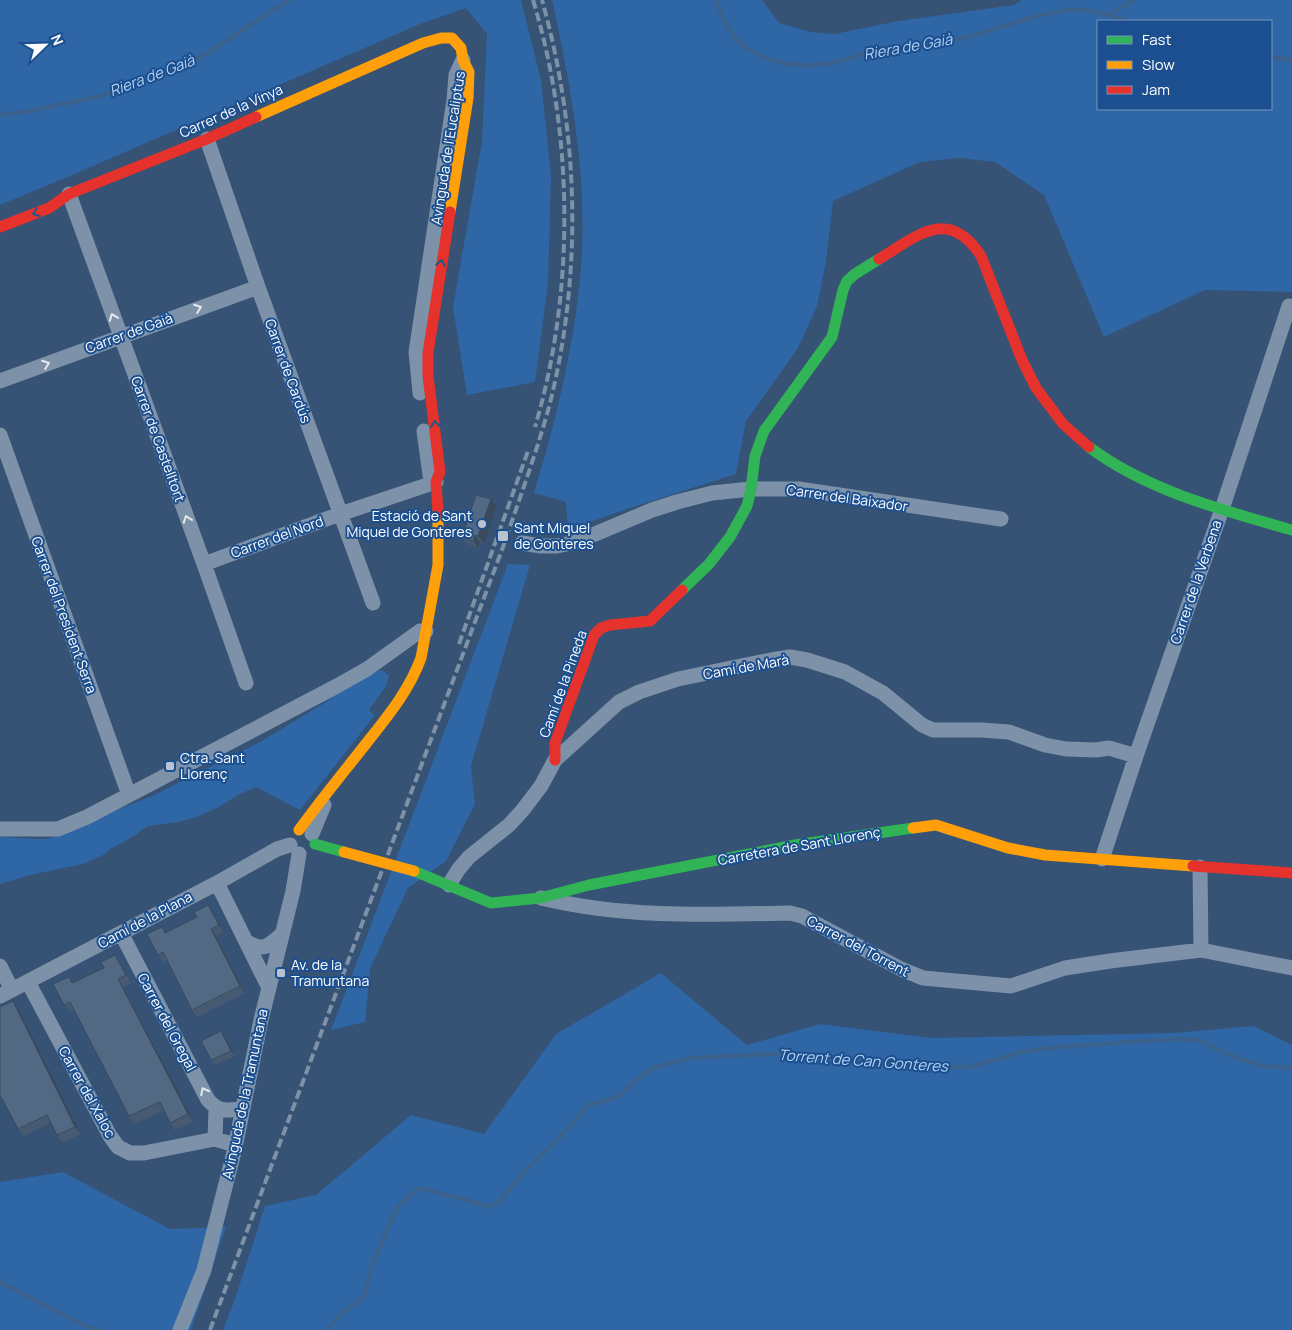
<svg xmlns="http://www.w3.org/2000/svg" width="1292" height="1330" viewBox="0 0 1292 1330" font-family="Manrope,sans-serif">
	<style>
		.green { fill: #2f66a5; fill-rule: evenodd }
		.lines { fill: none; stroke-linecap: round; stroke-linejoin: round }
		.stream { stroke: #3b618d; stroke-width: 4.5 }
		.street { stroke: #7d92a8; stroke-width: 15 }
		.fast { stroke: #30b455; stroke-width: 11 }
		.slow { stroke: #ff9f0a; stroke-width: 11 }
		.jam { stroke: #e5322d; stroke-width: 11 }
		.rail { stroke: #7e92a7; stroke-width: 4; stroke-dasharray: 9 4; stroke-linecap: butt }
		.slow-bridge { stroke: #ff9f0a; stroke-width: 11 }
		.wall { fill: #475a72 }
		.shaded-wall { fill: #394a5c }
		.building { fill: #526984; stroke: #394a5c }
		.oneway { stroke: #1d5989 }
		.oneway2 { stroke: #e5e9ee }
		.poi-dot { fill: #b9c2ce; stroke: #1b4f8f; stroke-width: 2 }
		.labels { text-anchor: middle; stroke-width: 4; stroke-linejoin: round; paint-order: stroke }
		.street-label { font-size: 14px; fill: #fff; stroke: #1b4f8f }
		.poi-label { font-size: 14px; fill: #fff; stroke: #1b4f8f; text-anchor: start }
		.water-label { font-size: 15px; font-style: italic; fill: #b5d3f5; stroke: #1b4f8f }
	</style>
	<rect width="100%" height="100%" fill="#365274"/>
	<path class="green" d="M 0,0 L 521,0 L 541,80 L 551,176 L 548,283 L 535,382 L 467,395 L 453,307 L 482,141 L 487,34 L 466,8 L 420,24 L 70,176 L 0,205 Z
		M 552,0 L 762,0 L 779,23 L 811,32 L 835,34 L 898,21 L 1014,5 L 1022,0 L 1292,0 L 1292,292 L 1205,290 L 1104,337 L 1044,195 L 995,162 L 959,158 L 920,162 L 833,201 L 826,262 L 817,306 L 798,348 L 746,421 L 736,474 L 621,511 L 568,530 L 566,502 L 534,493 C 558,414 577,335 582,252 C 586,167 570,82 552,0 ZM 1098,21 L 1271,21 L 1271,109 L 1098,109 Z
		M 508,564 L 530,565 L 471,766 L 475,804 L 446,861 L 408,888 L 370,968 L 365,1022 L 331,1030 Z
		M 382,670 L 389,676 L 386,686 L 369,710 L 375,715 L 300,810 L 256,787 L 238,795 L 219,807 L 199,816 L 179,822 L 148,826 L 129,839 L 112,848 L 103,855 L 83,864 L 30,875 L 0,884 L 0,837 L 38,839 L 48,839 L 57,835 L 154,795 L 260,742 L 329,700 C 343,687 363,675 382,670 Z
		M 661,973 L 747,1045 L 820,1024 L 932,1038 L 1173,1033 L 1254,1026 L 1292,1045 L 1292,1330 L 223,1330 L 235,1299 L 265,1206 L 316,1195 L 411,1115 L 484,1134 L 556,1034 Z
		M 63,1172 L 170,1229 L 226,1227 L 191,1330 L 0,1330 L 0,1182 Z"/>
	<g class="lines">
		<path class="stream" d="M 715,0 C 721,13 727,29 737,40 C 759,62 795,68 825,64 C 843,62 859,54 876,50 C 903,44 931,44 958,39 C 996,31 1034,13 1072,10 C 1091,9 1110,16 1128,21
			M 1108,15 L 1133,0
			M 1271,57 L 1292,60
			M 0,115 L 24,112 L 101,96 L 187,66 L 289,0
			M 0,1282 L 79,1323 L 98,1330
			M 328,1330 L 336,1319 L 364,1296 L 372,1264 L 398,1206 L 419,1188 L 488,1206 L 497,1204 L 523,1173 L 559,1138 L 588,1105 L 618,1097 L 641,1076 L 655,1067 L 691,1058 L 786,1053 L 814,1058 L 935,1067 L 970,1067 L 1022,1052 L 1058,1047 L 1173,1039 L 1198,1040 L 1229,1055 L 1262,1066 L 1292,1068"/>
		<path class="street" d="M 207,139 L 258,287 L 373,603
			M 69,194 L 204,564 L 246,683
			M 0,381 L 258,287
			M 420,393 L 416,352 L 454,100 L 456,75 L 463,60
			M 0,435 L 129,795
			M 522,543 L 541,546 L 557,546 L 576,542 L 652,510 L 677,502 L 712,493 L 751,489 L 799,489 L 1001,519
			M 204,564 L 340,514 L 436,482 L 430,475 L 424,431
			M 0,829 L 58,829 L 87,817 L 337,686 L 367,669 L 420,631 L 426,631
			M 312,834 L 324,805
			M 1102,859 L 1136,756 L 1222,509 L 1289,306
			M 1200,867 L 1201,950
			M 217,883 L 269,988
			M 449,885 L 458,870 L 469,857 L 509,825 L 522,811 L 541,786 L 555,760 L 619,702 L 639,692 L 678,679 L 771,660 L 790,657 L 807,660 L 845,672 L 883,693 L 922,725 L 933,730 L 981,730 L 1009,732 L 1045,745 L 1066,749 L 1096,750 L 1109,748 L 1136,756
			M 541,898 C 624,918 706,915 790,913 L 802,916 L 901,969 L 923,978 L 1011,986 L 1065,968 L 1110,961 L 1201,950 L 1292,968
			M 121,933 L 208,1100 C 220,1113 226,1110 243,1109
			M 247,942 C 264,952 268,946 281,935
			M 0,966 L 12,990
			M 28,982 L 110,1136 L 118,1147 L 130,1153 L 144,1153 L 215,1139 L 235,1145
			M 0,996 L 217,883 L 277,849 L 290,845
			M 215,1139 L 216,1109
			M 180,1330 L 204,1270 L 234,1152 L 261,1020 L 293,891 L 299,854"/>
		<path class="fast" d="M 1089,447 C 1148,491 1222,510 1292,530
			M 682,590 L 709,564 L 730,537 L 747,506 L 751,489 L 755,456 L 764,431 L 832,337 L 843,290 L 847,281 L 855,274 L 879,259
			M 315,844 L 344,852
			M 414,871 L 491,903 L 540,898 L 589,885 L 795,845 L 913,828"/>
		<path class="slow" d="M 256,117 L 423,43 L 441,38 L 452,38 L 461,48 L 463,60 L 469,72 L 468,98 L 450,212
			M 913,828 L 936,825 L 1008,848 L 1045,855 L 1193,866
			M 299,830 C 320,801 343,773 365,745 C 387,717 409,691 421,658 L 438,565 L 438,512"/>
		<path class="jam" d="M 0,227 L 49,208 L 69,194 L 207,139 L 256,117
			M 879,259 C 917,236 948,206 981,256 L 1022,360 L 1036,388 L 1063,424 L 1089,447
			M 438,512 L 436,482 L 440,472 L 428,376 L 428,353 L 450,212
			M 555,760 L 555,743 L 594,635 L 601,628 L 610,625 L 650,621 L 682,590
			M 1193,866 L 1292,873"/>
		<path class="rail" d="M 533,0 C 574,135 575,292 535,427
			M 459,644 L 528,451
			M 210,1330 L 503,547 C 519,500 536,454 549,407 C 583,274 579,132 542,0"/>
		<path class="slow-bridge" d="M 344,852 L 414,871"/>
	</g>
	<path class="wall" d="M 496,506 L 484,544 L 480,542 L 478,548 L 467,544 L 462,537 Z
		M 208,905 L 213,912 L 224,932 L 216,936 L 245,993 L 197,1017 L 192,1010 L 167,960 L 163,962 L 158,955 L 162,927 L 166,933 L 197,917 Z
		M 115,955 L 120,963 L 131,983 L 123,987 L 194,1122 L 175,1130 L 170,1123 L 164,1110 L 134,1124 L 129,1116 L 74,1010 L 70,1012 L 64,1005 L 73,983 L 104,968 Z
		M 13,1001 L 18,1008 L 81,1134 L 62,1143 L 57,1135 L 51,1123 L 23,1136 L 18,1129 Z
		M 221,1031 L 225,1036 L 235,1056 L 215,1065 L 211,1060 Z"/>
	<path class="shaded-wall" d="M 491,499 L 496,506 L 484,544 L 478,536 Z
		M 475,535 L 480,542 L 478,548 L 473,541 Z
		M 208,905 L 213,912 L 224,932 L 219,925 Z
		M 211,929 L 216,936 L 245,993 L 240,986 Z
		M 118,979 L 123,987 L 194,1122 L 188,1114 Z
		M 13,1001 L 18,1008 L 81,1134 L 75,1127 Z
		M 221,1031 L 225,1036 L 235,1056 L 231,1051 Z"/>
	<path class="building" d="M 476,495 L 491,499 L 478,536 L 475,535 L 473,541 L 462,537 Z
		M 208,905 L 219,925 L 211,929 L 240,986 L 192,1010 L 163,952 L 158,955 L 147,934 L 162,927 L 165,933 L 197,917 L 194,912 Z
		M 115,955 L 126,975 L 118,979 L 188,1114 L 170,1123 L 160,1102 L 129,1116 L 70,1002 L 64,1005 L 53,984 L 69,977 L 72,983 L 104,968 L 101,962 Z
		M 13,1001 L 75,1127 L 57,1135 L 47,1115 L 18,1129 L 0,1095 L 0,1007 Z
		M 221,1031 L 231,1051 L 211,1060 L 201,1041 Z"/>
	<defs><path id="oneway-chevron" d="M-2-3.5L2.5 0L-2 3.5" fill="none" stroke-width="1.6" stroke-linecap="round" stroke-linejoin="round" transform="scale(1.25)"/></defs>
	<g class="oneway">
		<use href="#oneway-chevron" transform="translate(36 213) rotate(160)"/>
		<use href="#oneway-chevron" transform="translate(441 263) rotate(-81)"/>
		<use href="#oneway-chevron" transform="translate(435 424) rotate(-97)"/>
	</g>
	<g class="oneway2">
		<use href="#oneway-chevron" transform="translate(198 308) rotate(-20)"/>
		<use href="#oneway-chevron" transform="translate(113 317) rotate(-110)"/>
		<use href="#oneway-chevron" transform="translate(46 364) rotate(-20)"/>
		<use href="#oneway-chevron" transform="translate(187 519) rotate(-110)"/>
		<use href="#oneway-chevron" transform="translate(204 1091) rotate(-117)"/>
	</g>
	<g class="poi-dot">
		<circle cx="482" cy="524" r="5"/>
		<rect x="497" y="530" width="12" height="12" rx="2.5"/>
		<rect x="165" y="761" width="10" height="10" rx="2.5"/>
		<rect x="276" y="968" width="10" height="10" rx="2.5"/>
	</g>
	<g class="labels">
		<g class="street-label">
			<text transform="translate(231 111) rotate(-24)" y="5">Carrer de la Vinya</text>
			<text transform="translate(448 148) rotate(-81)" y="5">Avinguda de l'Eucaliptus</text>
			<text transform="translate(129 333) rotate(-20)" y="5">Carrer de Gaià</text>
			<text transform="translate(288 371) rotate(70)" y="5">Carrer de Cardús</text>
			<text transform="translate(158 439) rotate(70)" y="5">Carrer de Castelltort</text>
			<text transform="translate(847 498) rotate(8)" y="5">Carrer del Baixador</text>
			<text transform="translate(277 537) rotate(-20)" y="5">Carrer del Nord</text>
			<text transform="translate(1196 582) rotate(-71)" y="5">Carrer de la Verbena</text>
			<text transform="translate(64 615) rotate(70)" y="5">Carrer del President Serra</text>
			<text transform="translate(746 667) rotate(-10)" y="5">Camí de Marà</text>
			<text transform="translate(563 684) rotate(-70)" y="5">Camí de la Pineda</text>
			<text transform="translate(799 846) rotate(-10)" y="5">Carretera de Sant Llorenç</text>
			<text transform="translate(145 920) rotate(-28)" y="5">Camí de la Plana</text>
			<text transform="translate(858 946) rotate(28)" y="5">Carrer del Torrent</text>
			<text transform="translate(167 1022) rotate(62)" y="5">Carrer del Gregal</text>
			<text transform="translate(87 1092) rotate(61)" y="5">Carrer del Xaloc</text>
			<text transform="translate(245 1094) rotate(-78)" y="5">Avinguda de la Tramuntana</text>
		</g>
		<g class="poi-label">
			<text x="472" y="521" text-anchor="end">Estació de Sant<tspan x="472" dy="16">Miquel de Gonteres</tspan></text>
			<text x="514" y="533">Sant Miquel<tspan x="514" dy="16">de Gonteres</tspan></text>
			<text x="180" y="763">Ctra. Sant<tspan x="180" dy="16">Llorenç</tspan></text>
			<text x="291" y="970">Av. de la<tspan x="291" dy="16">Tramuntana</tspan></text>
		</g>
		<g class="water-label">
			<text transform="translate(908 47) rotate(-10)" y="5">Riera de Gaià</text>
			<text transform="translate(152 76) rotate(-21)" y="5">Riera de Gaià</text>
			<text transform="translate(863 1061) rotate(4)" y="5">Torrent de Can Gonteres</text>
		</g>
	</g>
	<rect x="1097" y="20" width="175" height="90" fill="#1b4f8f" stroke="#7695bc"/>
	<rect x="1107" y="36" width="25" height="8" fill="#30b455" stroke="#7695bc"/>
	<text x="1142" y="45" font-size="15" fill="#ffffff">Fast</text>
	<rect x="1107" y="61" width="25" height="8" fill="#ff9f0a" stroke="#7695bc"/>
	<text x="1142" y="70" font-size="15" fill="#ffffff">Slow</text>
	<rect x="1107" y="86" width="25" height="8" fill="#e5322d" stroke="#7695bc"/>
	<text x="1142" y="95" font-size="15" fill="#ffffff">Jam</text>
	<g transform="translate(45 45) rotate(67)" stroke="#1b4f8f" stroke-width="4" paint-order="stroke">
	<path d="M0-4L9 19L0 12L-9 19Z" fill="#ffffff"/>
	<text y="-8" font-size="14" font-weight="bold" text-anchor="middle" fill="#ffffff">N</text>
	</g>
</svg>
